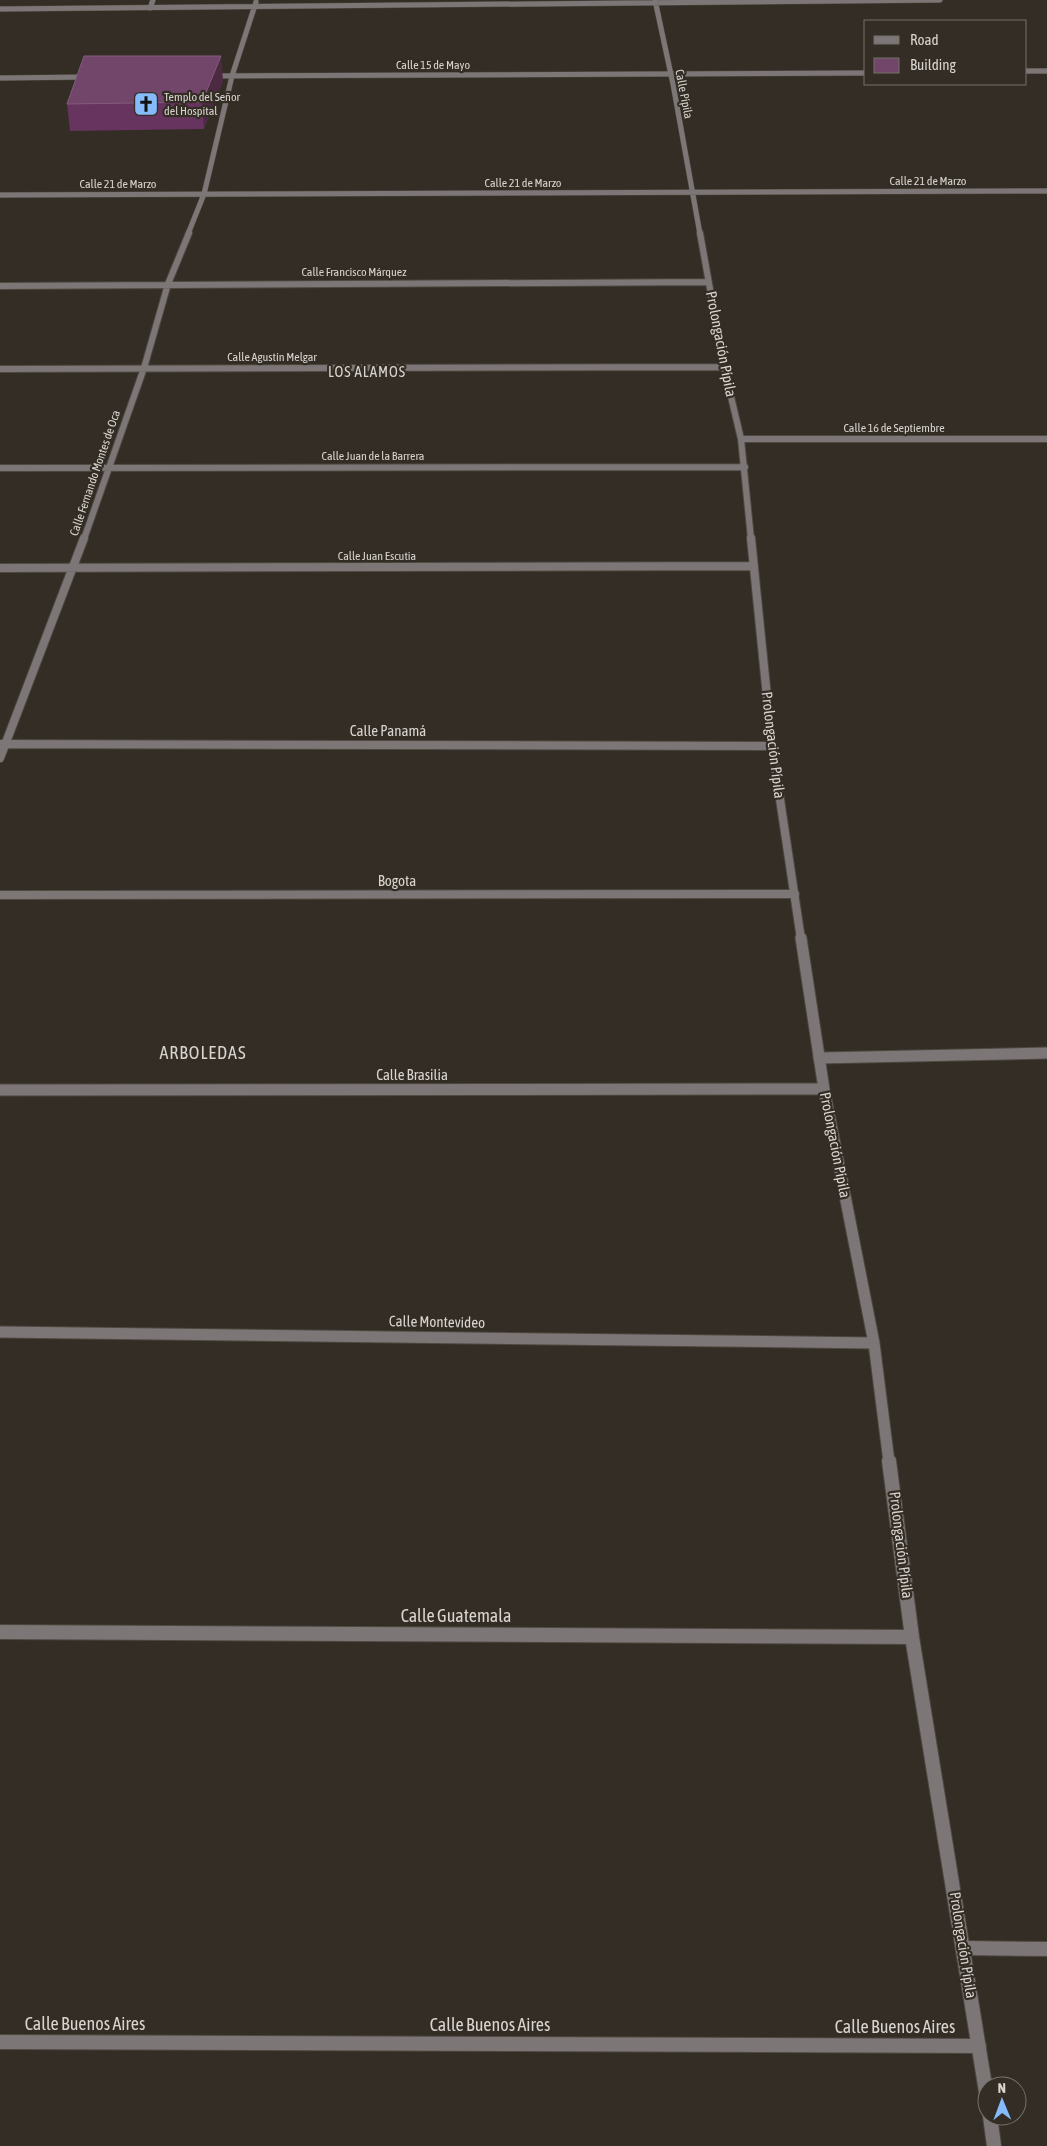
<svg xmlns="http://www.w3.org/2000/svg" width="1047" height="2146" viewBox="0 0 1047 2146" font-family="'Asap Condensed',sans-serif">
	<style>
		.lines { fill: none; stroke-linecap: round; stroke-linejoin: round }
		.service-far2-casing { stroke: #4e4840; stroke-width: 6 }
		.service-far1-casing { stroke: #4e4840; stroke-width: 13 }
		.service-casing { stroke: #4e4840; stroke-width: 16 }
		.minor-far4-casing { stroke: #4e4840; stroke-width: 6 }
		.minor-far3-casing { stroke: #4e4840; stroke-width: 8 }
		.minor-far2-casing { stroke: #4e4840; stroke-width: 10 }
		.minor-far1-casing { stroke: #4e4840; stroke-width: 13 }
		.minor-casing { stroke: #4e4840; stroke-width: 16 }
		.service-far2 { stroke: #7c7676; stroke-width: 5 }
		.service-far1 { stroke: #7c7676; stroke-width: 11 }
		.service { stroke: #7c7676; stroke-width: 14 }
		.minor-far4 { stroke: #7c7676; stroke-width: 5 }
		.minor-far3 { stroke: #7c7676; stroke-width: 6 }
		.minor-far2 { stroke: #7c7676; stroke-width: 8 }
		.minor-far1 { stroke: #7c7676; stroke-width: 11 }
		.minor { stroke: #7c7676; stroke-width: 14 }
		.wall { fill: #66345e }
		.shaded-wall { fill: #4c2a42 }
		.building { fill: #72456b; stroke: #825c7a }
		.labels { text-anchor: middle; stroke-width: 4.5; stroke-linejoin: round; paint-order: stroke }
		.far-street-label { font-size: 12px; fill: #d9d4cf; stroke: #332d25 }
		.far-poi-label { font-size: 12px; fill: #d9d4cf; stroke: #332d25; text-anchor: start }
		.street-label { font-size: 15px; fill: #d9d4cf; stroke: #332d25 }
		.far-quarter-label { font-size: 15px; letter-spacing: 1px; fill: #d9d4cf; stroke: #332d25 }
		.quarter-label { font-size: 18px; letter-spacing: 1px; fill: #d9d4cf; stroke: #332d25 }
		.near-street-label { font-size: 18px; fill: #d9d4cf; stroke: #332d25 }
	</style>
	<rect width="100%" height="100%" fill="#332d25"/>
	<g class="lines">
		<defs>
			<path id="service-far2" d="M 150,8 L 153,0"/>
			<path id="service-far1" d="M 819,1058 L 1047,1053"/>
			<path id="service" d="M 964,1948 L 1047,1949"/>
			<path id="minor-far4" d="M 655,0 L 673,84 L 700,234
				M 0,9 L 940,0
				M 1026,71 L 1047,71
				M 211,76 L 866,73
				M 0,78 L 89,77
				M 0,195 L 1047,191
				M 188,234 L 204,194 L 232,76 L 256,2"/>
			<path id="minor-far3" d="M 700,233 L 724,367 L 741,439 L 751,539
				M 0,286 L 708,282
				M 0,369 L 724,367
				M 741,439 L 1047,439
				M 0,468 L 745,467
				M 84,539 L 144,368 L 168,284 L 189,233"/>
			<path id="minor-far2" d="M 751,538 L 772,746 L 801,939
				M 0,568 L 754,566
				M 0,744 L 772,746
				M 0,758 L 84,538
				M 0,895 L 795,894"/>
			<path id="minor-far1" d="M 801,938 L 824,1089 L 874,1343 L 889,1462
				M 0,1090 L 824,1089
				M 0,1332 L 874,1343"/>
			<path id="minor" d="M 889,1461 L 912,1637 L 987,2098
				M 0,1632 L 912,1637
				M 0,2042 L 979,2046
				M 990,2116 L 994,2146"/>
		</defs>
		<use href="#service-far2" class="service-far2-casing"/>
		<use href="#service-far1" class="service-far1-casing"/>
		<use href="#service" class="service-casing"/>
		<use href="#minor-far4" class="minor-far4-casing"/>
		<use href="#minor-far3" class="minor-far3-casing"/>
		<use href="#minor-far2" class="minor-far2-casing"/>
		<use href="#minor-far1" class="minor-far1-casing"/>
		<use href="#minor" class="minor-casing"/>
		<use href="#service-far2" class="service-far2"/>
		<use href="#service-far1" class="service-far1"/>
		<use href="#service" class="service"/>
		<use href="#minor-far4" class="minor-far4"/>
		<use href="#minor-far3" class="minor-far3"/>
		<use href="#minor-far2" class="minor-far2"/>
		<use href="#minor-far1" class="minor-far1"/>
		<use href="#minor" class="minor"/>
	</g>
	<path class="wall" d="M 223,81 L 204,129 L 70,131 L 67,104 Z"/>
	<path class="shaded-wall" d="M 221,56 L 223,81 L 204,129 L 202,102 Z"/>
	<path class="building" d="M 84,56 L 221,56 L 202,102 L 67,104 Z"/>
	<defs>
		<symbol id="church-square" viewBox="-11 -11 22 22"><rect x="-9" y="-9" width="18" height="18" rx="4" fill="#86bbfb" stroke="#332d25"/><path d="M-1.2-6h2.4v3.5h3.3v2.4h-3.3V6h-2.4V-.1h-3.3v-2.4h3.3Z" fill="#111"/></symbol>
	</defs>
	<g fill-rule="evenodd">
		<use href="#church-square" x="132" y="90" width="28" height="28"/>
	</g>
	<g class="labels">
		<g class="far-street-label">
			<text x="433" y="69">Calle 15 de Mayo</text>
			<text transform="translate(684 94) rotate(79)" y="4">Calle Pípila</text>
			<text x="928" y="185">Calle 21 de Marzo</text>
			<text x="523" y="187">Calle 21 de Marzo</text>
			<text x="118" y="188">Calle 21 de Marzo</text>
			<text x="354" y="276">Calle Francisco Márquez</text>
			<text x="272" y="361">Calle Agustín Melgar</text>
			<text x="894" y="432">Calle 16 de Septiembre</text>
			<text x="373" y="460">Calle Juan de la Barrera</text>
			<text transform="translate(95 473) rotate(-71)" y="4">Calle Fernando Montes de Oca</text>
			<text x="377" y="560">Calle Juan Escutia</text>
		</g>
		<g class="far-poi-label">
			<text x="164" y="101">Templo del Señor<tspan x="164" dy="14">del Hospital</tspan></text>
		</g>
		<g class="street-label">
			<text transform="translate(721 344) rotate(79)" y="5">Prolongación Pípila</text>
			<text x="388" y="736">Calle Panamá</text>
			<text transform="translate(773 745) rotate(83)" y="5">Prolongación Pípila</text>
			<text x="397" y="886">Bogota</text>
			<text x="412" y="1080">Calle Brasilia</text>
			<text transform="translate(835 1145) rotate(79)" y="5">Prolongación Pípila</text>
			<text transform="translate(437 1322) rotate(1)" y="5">Calle Montevideo</text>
			<text transform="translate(901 1545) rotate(83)" y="5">Prolongación Pípila</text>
			<text transform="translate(963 1945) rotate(81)" y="5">Prolongación Pípila</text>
		</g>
		<g class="far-quarter-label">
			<text x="367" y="377">LOS ALAMOS</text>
		</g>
		<g class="quarter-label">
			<text x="203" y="1059">ARBOLEDAS</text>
		</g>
		<g class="near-street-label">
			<text x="456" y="1622">Calle Guatemala</text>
			<text x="85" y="2030">Calle Buenos Aires</text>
			<text x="490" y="2031">Calle Buenos Aires</text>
			<text x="895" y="2033">Calle Buenos Aires</text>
		</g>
	</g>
	<rect x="864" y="20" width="162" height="65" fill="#332d25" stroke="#757069"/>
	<rect x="874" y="36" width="25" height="8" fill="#7c7676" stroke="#757069"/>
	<text x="910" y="45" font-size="15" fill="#d9d4cf">Road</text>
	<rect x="874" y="58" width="25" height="15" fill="#72456b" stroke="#757069"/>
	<text x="910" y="70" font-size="15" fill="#d9d4cf">Building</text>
	<g transform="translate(1002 2101) rotate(359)"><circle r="24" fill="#332d25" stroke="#757069"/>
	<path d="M0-4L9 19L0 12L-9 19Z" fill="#86bbfb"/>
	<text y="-8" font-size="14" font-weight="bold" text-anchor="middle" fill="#d9d4cf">N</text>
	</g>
</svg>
